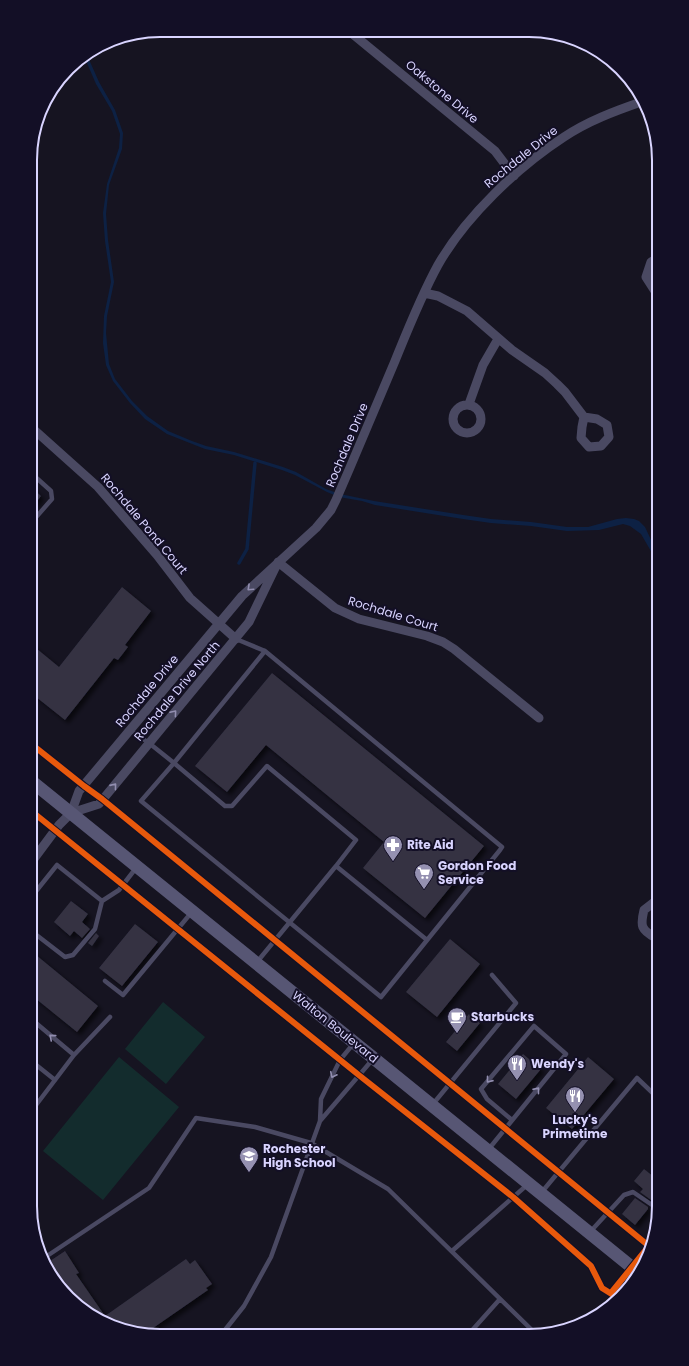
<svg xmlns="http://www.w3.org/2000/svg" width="689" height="1366" viewBox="0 0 689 1366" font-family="Poppins,sans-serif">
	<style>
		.green { fill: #132c2d }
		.water { fill: #0d2144 }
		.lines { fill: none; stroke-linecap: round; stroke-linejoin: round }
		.stream { stroke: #0d2144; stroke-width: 3.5 }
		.building { fill: #343243; filter: url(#shadow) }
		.lane { stroke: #4a4962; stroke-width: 4.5 }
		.street { stroke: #4a4962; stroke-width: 9 }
		.secondary { stroke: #575674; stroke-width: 13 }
		.cycleway-casing { stroke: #130f26; stroke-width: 8 }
		.cycleway { stroke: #e8590c; stroke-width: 6 }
		.oneway { stroke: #928eb0 }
		.labels { text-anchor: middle; stroke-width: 4; stroke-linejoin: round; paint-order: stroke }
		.street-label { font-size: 12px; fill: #d9d4ff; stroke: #130f26 }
		.poi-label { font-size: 12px; font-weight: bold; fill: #d9d4ff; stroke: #130f26; text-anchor: start }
		.rim { fill: none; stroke: #d9d4ff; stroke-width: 2 }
	</style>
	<defs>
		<filter id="shadow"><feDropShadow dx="3.5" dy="3.5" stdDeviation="2" flood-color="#0009"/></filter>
	</defs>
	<rect width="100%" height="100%" fill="#161421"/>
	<path class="green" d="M 163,1002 L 205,1037 L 166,1084 L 125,1049 Z
		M 119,1057 L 179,1107 L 103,1200 L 43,1151 Z"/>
	<path class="water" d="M 87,55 L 99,82 L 115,110 L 123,133 L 122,149 L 109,185 L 106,214 L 108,240 L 114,282 L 107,316 L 106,333 L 109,364 L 115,379 L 132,401 L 147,416 L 168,431 L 192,441 L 206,446 L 234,452 L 283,467 L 296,472 L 326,489 L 340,494 L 374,501 L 463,515 L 491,519 L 531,522 L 567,527 L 588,527 L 617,519 L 626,518 L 634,519 L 639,521 L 645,527 L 659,557 L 659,565 L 641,534 L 630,526 L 623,524 L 599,530 L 567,531 L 531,526 L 491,523 L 463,519 L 375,505 L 362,501 L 339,497 L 327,492 L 295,475 L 282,470 L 234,455 L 205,449 L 167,434 L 145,419 L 130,403 L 113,381 L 106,365 L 103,343 L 104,316 L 111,282 L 105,241 L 103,213 L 107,184 L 119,148 L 120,134 L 112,111 L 96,84 L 84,56 Z"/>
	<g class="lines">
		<path class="stream" d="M 239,563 L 247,549 L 255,463"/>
	</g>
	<path class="building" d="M 31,487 L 41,496 L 31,509 Z
		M 122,587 L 151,611 L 125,645 L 128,647 L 118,660 L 114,658 L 65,720 L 31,693 L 31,644 L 59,667 Z
		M 272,673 L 484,846 L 425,918 L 363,868 L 384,842 L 266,745 L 227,792 L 195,766 Z
		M 71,901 L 88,914 L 82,922 L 90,929 L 82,938 L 74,931 L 70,936 L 54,922 Z
		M 135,924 L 158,942 L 122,986 L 99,968 Z
		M 96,933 L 99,936 L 92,946 L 88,943 Z
		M 450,939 L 480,964 L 437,1017 L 406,992 Z
		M 30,950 L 98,1006 L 77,1032 L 30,994 Z
		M 469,1014 L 480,1023 L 457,1051 L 446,1042 Z
		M 523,1054 L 541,1069 L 516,1099 L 498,1084 Z
		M 588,1057 L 614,1079 L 572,1129 L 546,1108 Z
		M 644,1169 L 659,1181 L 659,1191 L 651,1200 L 640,1192 L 643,1189 L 634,1181 Z
		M 635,1198 L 648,1207 L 648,1209 L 635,1225 L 622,1214 Z
		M 65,1251 L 79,1273 L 76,1274 L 105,1316 L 186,1259 L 190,1264 L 195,1260 L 212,1284 L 206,1288 L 208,1290 L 143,1335 L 103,1323 L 74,1304 L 47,1263 Z"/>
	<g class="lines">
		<path class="lane" d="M 31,523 L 52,499 L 51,491 L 31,473
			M 265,651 L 174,763 L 225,806 L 232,806 L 267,766 L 356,840 L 336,866 L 427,940
			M 130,730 L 149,743 L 174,763 L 141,801 L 381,997 L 500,850 L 502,847 L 265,651 L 236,639
			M 30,893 L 33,895 L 57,865 L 102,901 L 119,890 L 136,868
			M 30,901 L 33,895
			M 30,930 L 65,957 L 73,955 L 95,929 L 102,901
			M 257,962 L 336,866
			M 105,981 L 123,995 L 191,913
			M 30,1018 L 74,1055
			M 30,1060 L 55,1080
			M 433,1104 L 516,1003 L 492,975
			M 30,1113 L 74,1055 L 110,1017
			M 320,1121 L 373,1059
			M 488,1150 L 566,1054 L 534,1026 L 481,1089 L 487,1099 L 512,1120
			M 541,1193 L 637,1078 L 659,1099
			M 590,1232 L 624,1195 L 633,1192 L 655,1207 L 659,1215
			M 452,1251 L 527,1185
			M 44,1258 L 149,1188 L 196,1118 L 255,1127 L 311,1143 L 388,1189 L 537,1335
			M 221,1335 L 244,1306 L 271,1257 L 320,1121 L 321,1099 L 340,1060 L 354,1043
			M 467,1336 L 500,1299"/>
		<path class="street" d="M 349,31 L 495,151 L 514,176
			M 659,290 L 655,291 L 646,277 L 651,262 L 659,257
			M 424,293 L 438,296 L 467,311 L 512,350 L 545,373 L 557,384 L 565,392 L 584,417 L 597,419 L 607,425 L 609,437 L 601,446 L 589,447 L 581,438 L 582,427 L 584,417
			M 469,404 L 483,365 L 498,339
			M453 419a14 14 0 1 1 28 0a14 14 0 1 1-28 0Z
			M 31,427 L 98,487 L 157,555 L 190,598 L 236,639
			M 278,562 L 335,608 L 359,619 L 427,636 L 443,642 L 454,649 L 539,718
			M 71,813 L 99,804 L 249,622 L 276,566
			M 30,864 L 59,825 L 71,813 L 79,791 L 242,596 L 316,528 L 331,510 L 336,500 C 356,454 375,408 395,361 C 408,329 421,296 438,265 C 466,216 518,167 564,137 C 588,121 615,111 641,102
			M 659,938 L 656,938 C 641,930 640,926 644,910 L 653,903 L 659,901"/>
		<path class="secondary" d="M 30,780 L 639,1273"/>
		<defs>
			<path id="cycleway" d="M 30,743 L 84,786 L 102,799 L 649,1246 L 651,1246
				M 30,810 L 360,1076 L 513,1197 L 591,1266 L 602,1288 L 618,1298
				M 611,1293 L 649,1246"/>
		</defs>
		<use href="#cycleway" class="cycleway-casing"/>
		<use href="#cycleway" class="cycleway"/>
	</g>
	<defs><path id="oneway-chevron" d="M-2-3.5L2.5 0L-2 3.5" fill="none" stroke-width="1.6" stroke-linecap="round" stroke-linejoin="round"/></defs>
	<g class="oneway">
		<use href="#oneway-chevron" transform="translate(250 588) rotate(137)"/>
		<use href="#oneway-chevron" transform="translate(174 713) rotate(-50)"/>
		<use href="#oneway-chevron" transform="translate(114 786) rotate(-51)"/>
		<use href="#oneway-chevron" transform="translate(52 1037) rotate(-140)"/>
		<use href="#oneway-chevron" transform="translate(333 1075) rotate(116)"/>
		<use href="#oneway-chevron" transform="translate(489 1080) rotate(129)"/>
		<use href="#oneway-chevron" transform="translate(537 1090) rotate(-51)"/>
	</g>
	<defs>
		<symbol id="pharmacy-pin" viewBox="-11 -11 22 30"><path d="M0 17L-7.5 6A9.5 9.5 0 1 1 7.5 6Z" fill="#9591b1" stroke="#130f26"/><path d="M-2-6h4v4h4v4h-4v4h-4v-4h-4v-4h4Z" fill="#fff"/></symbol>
		<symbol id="supermarket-pin" viewBox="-11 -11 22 30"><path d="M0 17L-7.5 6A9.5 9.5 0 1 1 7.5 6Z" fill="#9591b1" stroke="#130f26"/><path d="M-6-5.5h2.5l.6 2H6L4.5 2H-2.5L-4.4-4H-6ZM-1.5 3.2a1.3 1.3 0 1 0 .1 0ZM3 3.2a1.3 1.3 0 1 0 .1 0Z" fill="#fff"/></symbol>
		<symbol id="cafe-pin" viewBox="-11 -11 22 30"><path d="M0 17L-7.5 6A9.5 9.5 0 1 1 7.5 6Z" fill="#9591b1" stroke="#130f26"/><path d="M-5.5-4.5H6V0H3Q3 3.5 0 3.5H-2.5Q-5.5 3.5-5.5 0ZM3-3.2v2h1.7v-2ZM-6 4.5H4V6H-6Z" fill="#fff"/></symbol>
		<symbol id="restaurant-pin" viewBox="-11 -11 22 30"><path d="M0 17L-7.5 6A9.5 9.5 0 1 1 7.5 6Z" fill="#9591b1" stroke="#130f26"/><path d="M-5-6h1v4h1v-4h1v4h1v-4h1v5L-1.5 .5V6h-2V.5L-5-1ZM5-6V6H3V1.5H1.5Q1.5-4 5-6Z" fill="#fff"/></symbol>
		<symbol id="school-pin" viewBox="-11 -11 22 30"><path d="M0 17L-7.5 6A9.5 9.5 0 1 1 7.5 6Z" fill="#9591b1" stroke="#130f26"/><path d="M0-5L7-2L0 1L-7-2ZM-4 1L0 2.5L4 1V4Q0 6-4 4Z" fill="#fff"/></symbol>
	</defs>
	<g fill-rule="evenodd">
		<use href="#pharmacy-pin" x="382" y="834" width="22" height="30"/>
		<use href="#supermarket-pin" x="413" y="862" width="22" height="30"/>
		<use href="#cafe-pin" x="446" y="1006" width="22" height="30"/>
		<use href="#restaurant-pin" x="506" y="1053" width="22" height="30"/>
		<use href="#restaurant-pin" x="564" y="1085" width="22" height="30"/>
		<use href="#school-pin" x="238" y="1145" width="22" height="30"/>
	</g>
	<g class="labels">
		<g class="street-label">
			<text transform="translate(442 92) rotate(40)" y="4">Oakstone Drive</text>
			<text transform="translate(521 157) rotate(-39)" y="4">Rochdale Drive</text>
			<text transform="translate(347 445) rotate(-67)" y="4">Rochdale Drive</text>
			<text transform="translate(144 524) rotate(50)" y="4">Rochdale Pond Court</text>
			<text transform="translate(393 614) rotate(17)" y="4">Rochdale Court</text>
			<text transform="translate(147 691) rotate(-50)" y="4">Rochdale Drive</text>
			<text transform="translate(177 691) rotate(-50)" y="4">Rochdale Drive North</text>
			<text transform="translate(335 1027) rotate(39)" y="4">Walton Boulevard</text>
		</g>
		<g class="poi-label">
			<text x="407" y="849">Rite Aid</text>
			<text x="438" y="870">Gordon Food<tspan x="438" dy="14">Service</tspan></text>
			<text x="471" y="1021">Starbucks</text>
			<text x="531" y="1068">Wendy's</text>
			<text x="575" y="1124" text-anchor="middle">Lucky's<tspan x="575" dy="14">Primetime</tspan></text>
			<text x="263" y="1153">Rochester<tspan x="263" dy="14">High School</tspan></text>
		</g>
	</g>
	<path d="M0 0H689V1366H0ZM160 37H529A123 123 0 0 1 652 160V1206A123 123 0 0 1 529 1329H160A123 123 0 0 1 37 1206V160A123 123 0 0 1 160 37Z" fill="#130f26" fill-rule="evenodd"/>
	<path class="rim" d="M160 37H529A123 123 0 0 1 652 160V1206A123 123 0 0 1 529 1329H160A123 123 0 0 1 37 1206V160A123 123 0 0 1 160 37Z"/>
</svg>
